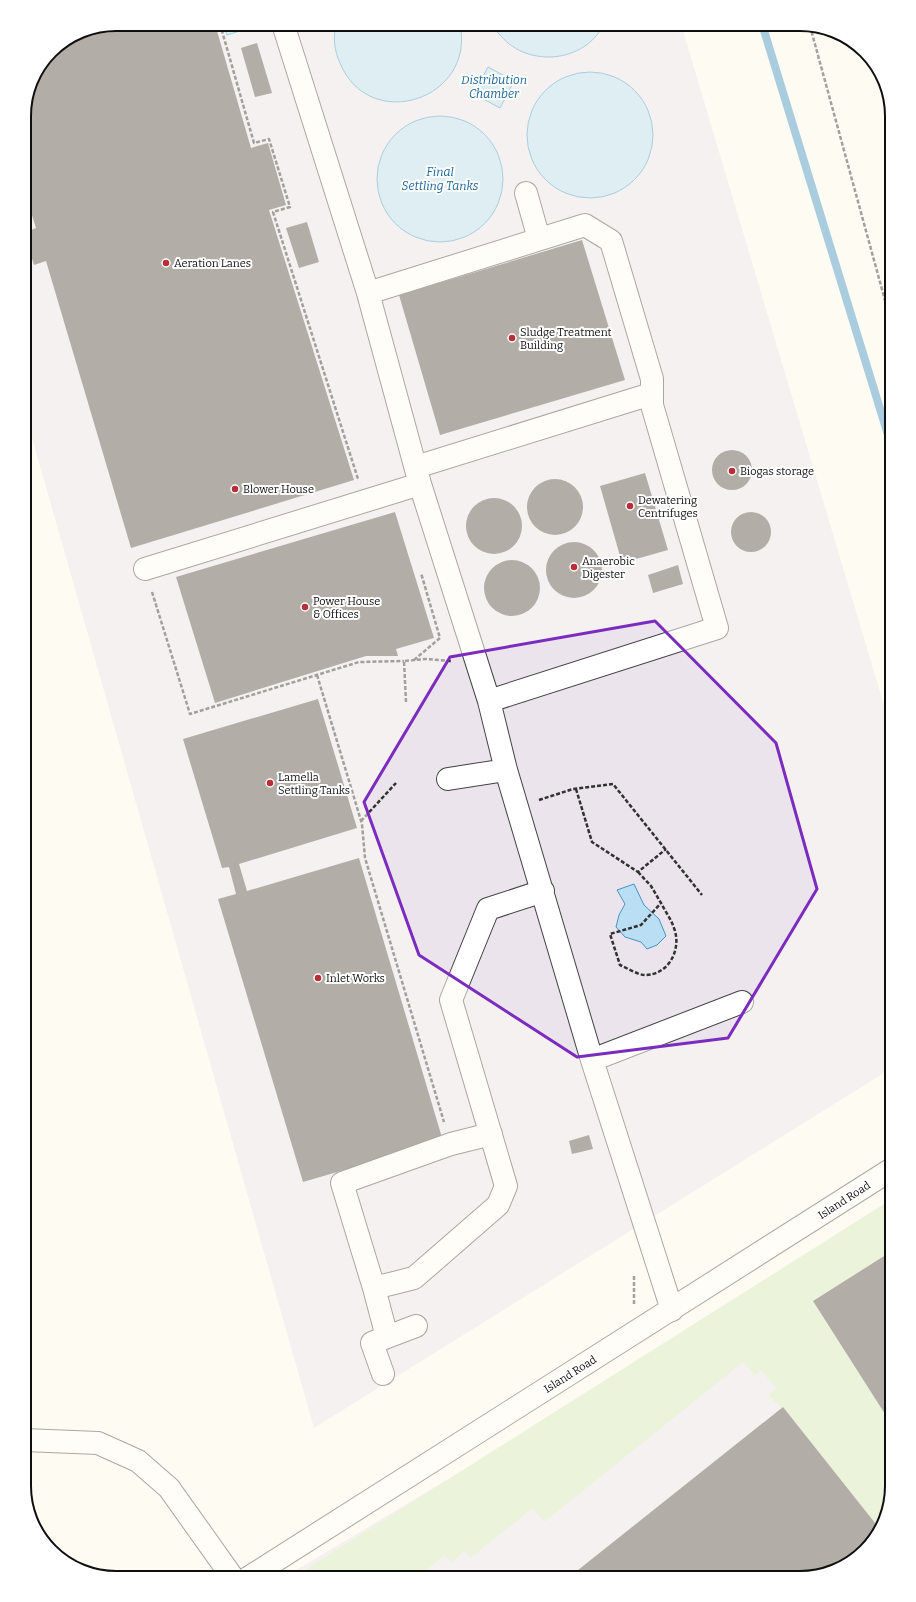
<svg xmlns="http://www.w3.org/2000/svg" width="916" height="1602" viewBox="0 0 916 1602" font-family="Bitter,serif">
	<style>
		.industrial { fill: #ece4ed }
		.green { fill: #d4e8bd }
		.water { fill: #badef3; stroke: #4494c6 }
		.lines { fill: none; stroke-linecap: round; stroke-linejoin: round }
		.stream { stroke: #4494c6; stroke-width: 8 }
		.building { fill: #58504c }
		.minor-casing { stroke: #424242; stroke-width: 24 }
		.path { stroke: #313131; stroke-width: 2.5; stroke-dasharray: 4 2; stroke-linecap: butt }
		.minor { stroke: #fff; stroke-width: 22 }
		.marked { fill: none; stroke: #7b2cbf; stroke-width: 3; stroke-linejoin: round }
		.poi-dot { fill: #b92e36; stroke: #fff; stroke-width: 1.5 }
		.labels { text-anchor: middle; stroke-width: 4; stroke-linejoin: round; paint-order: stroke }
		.poi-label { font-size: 11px; fill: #0f0f0f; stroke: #fff; text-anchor: start }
		.street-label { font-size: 11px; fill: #0f0f0f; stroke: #fff }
		.water-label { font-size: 12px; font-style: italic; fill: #1e669b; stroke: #fff }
		.rim { fill: none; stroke: #0f0f0f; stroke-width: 2 }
	</style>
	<rect width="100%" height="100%" fill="#fefcf2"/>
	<path class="industrial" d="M 116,24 L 681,24 L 892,732 L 892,1068 L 314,1428 L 24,410 L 24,111 Z
		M 892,1213 L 892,1486 L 877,1537 L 800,1578 L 283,1578 Z"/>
	<path class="green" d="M 892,1199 L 892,1251 L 813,1301 L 892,1425 L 892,1486 L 879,1528 L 783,1407 L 781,1408 L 769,1395 L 776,1388 L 761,1370 L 755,1375 L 743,1362 L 544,1522 L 533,1508 L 470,1558 L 465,1551 L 451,1562 L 445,1555 L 416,1578 L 292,1578 Z"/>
	<path class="water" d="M 231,24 L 259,24 L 259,25 L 227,35 L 224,27 Z
		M 336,24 L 460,24 C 476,100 369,134 340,63 C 334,50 333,37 336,24 Z
		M 492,24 L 604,24 C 585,63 528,68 501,36 C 498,33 494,29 492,24 Z
		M 488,67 L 514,81 L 500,108 L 474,94 Z
		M527 135a63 63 0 1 1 126 0a63 63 0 1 1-126 0Z
		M377 179a63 63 0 1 1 126 0a63 63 0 1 1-126 0Z
		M 634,884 L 644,905 L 659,919 L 666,936 L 657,945 L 647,949 L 641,942 L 625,937 L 616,927 L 619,915 L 625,904 L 617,890 Z"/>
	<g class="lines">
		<path class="stream" d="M 762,24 L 892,448"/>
	</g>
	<path class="building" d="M 116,24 L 215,24 L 251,148 L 268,143 L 286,205 L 269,210 L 354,480 L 131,548 L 46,261 L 34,265 L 24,233 L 36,228 L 24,190 L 24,111 L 31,81 L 51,51 L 81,31 Z
		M 257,43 L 272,93 L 255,97 L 241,48 Z
		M 307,222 L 319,262 L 299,268 L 286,228 Z
		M 582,240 L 625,380 L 440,435 L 399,295 Z
		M712 470a20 20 0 1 1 40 0a20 20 0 1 1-40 0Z
		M 645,473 L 668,550 L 622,563 L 600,486 Z
		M527 507a28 28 0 1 1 56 0a28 28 0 1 1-56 0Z
		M466 526a28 28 0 1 1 56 0a28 28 0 1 1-56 0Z
		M731 532a20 20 0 1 1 40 0a20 20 0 1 1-40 0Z
		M 395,512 L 434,638 L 396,649 L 398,656 L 366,656 L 215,703 L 176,577 Z
		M546 570a28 28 0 1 1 56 0a28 28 0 1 1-56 0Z
		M484 588a28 28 0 1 1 56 0a28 28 0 1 1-56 0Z
		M 678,565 L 683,584 L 653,593 L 648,575 Z
		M 318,699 L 357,828 L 239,864 L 247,891 L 359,858 L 443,1141 L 303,1182 L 218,899 L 236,894 L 229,867 L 222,868 L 183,739 Z
		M 589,1135 L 593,1149 L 572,1154 L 569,1141 Z
		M 892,1251 L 892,1425 L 813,1301 Z
		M 783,1407 L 879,1528 L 877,1537 L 840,1569 L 800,1578 L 568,1578 Z"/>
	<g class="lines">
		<defs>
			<path id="minor" d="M 283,24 L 368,293 L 420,484 L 489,701 L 506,770 L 592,1060 L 672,1310
				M 526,193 L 539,239
				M 368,293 L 585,225 L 611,241 L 652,379 L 652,405 L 717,628 L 489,701
				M 416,467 L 651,394
				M 145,569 L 420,484
				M 448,779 L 506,770
				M 592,1060 L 742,1002
				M 491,1134 L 451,1144 L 342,1183 L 374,1288 L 414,1278 L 498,1205 L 506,1186 L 451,1000 L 488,909 L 543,891
				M 374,1288 L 387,1337 L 416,1326
				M 383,1374 L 372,1343 L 387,1337
				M 24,1440 L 98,1443 L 138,1461 L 169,1488 L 233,1578
				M 248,1578 L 892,1169"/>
		</defs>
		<use href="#minor" class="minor-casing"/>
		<path class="path" d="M 220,24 L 254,143 L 269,139 L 290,207 L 273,212 L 358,479
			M 810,26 L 892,326
			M 152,592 L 190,714 L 359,662 L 404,661
			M 414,660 L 440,638 L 421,573
			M 317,675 L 362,824 L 365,858 L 444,1122
			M 406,702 L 404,661 L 426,659 L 451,661
			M 576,789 L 592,842 L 638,872 L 666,849
			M 539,800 L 573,789 L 613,784 L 702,895
			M 361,821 L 396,783
			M 638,872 L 651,886 L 661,903 L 641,925 L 610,934 L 620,965 C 627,968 638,975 645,975 C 669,975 682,949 674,928 C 671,919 665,911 661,903
			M 634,1276 L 634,1304"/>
		<use href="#minor" class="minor"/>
	</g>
	<path d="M0 0H916V1602H0ZM 655,621 L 776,743 L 817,889 L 728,1038 L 577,1057 L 419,955 L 364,802 L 450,657 Z" fill="#fefcf2" fill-opacity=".55" fill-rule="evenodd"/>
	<path class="marked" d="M 655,621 L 776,743 L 817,889 L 728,1038 L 577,1057 L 419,955 L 364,802 L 450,657 Z"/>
	<g class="poi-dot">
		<circle cx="166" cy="263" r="4"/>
		<circle cx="512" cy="338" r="4"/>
		<circle cx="732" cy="471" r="4"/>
		<circle cx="235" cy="489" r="4"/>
		<circle cx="630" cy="506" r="4"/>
		<circle cx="574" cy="567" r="4"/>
		<circle cx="305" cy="607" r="4"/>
		<circle cx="270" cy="783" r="4"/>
		<circle cx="318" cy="978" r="4"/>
	</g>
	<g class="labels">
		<g class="poi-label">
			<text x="174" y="267">Aeration Lanes</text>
			<text x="520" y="336">Sludge Treatment<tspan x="520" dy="13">Building</tspan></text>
			<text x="740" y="475">Biogas storage</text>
			<text x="243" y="493">Blower House</text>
			<text x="638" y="504">Dewatering<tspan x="638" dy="13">Centrifuges</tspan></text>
			<text x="582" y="565">Anaerobic<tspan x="582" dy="13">Digester</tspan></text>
			<text x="313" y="605">Power House<tspan x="313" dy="13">&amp; Offices</tspan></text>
			<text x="278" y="781">Lamella<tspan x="278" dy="13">Settling Tanks</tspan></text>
			<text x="326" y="982">Inlet Works</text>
		</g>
		<g class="street-label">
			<text transform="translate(844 1200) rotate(-33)" y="4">Island Road</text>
			<text transform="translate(570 1374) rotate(-32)" y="4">Island Road</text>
		</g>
		<g class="water-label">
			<text x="494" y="84">Distribution<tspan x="494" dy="14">Chamber</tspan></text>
			<text x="440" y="176">Final<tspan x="440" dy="14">Settling Tanks</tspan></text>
		</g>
	</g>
	<path d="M0 0H916V1602H0ZM116 31H800A85 85 0 0 1 885 116V1486A85 85 0 0 1 800 1571H116A85 85 0 0 1 31 1486V116A85 85 0 0 1 116 31Z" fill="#fff" fill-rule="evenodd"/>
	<path class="rim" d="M116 31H800A85 85 0 0 1 885 116V1486A85 85 0 0 1 800 1571H116A85 85 0 0 1 31 1486V116A85 85 0 0 1 116 31Z"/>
</svg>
